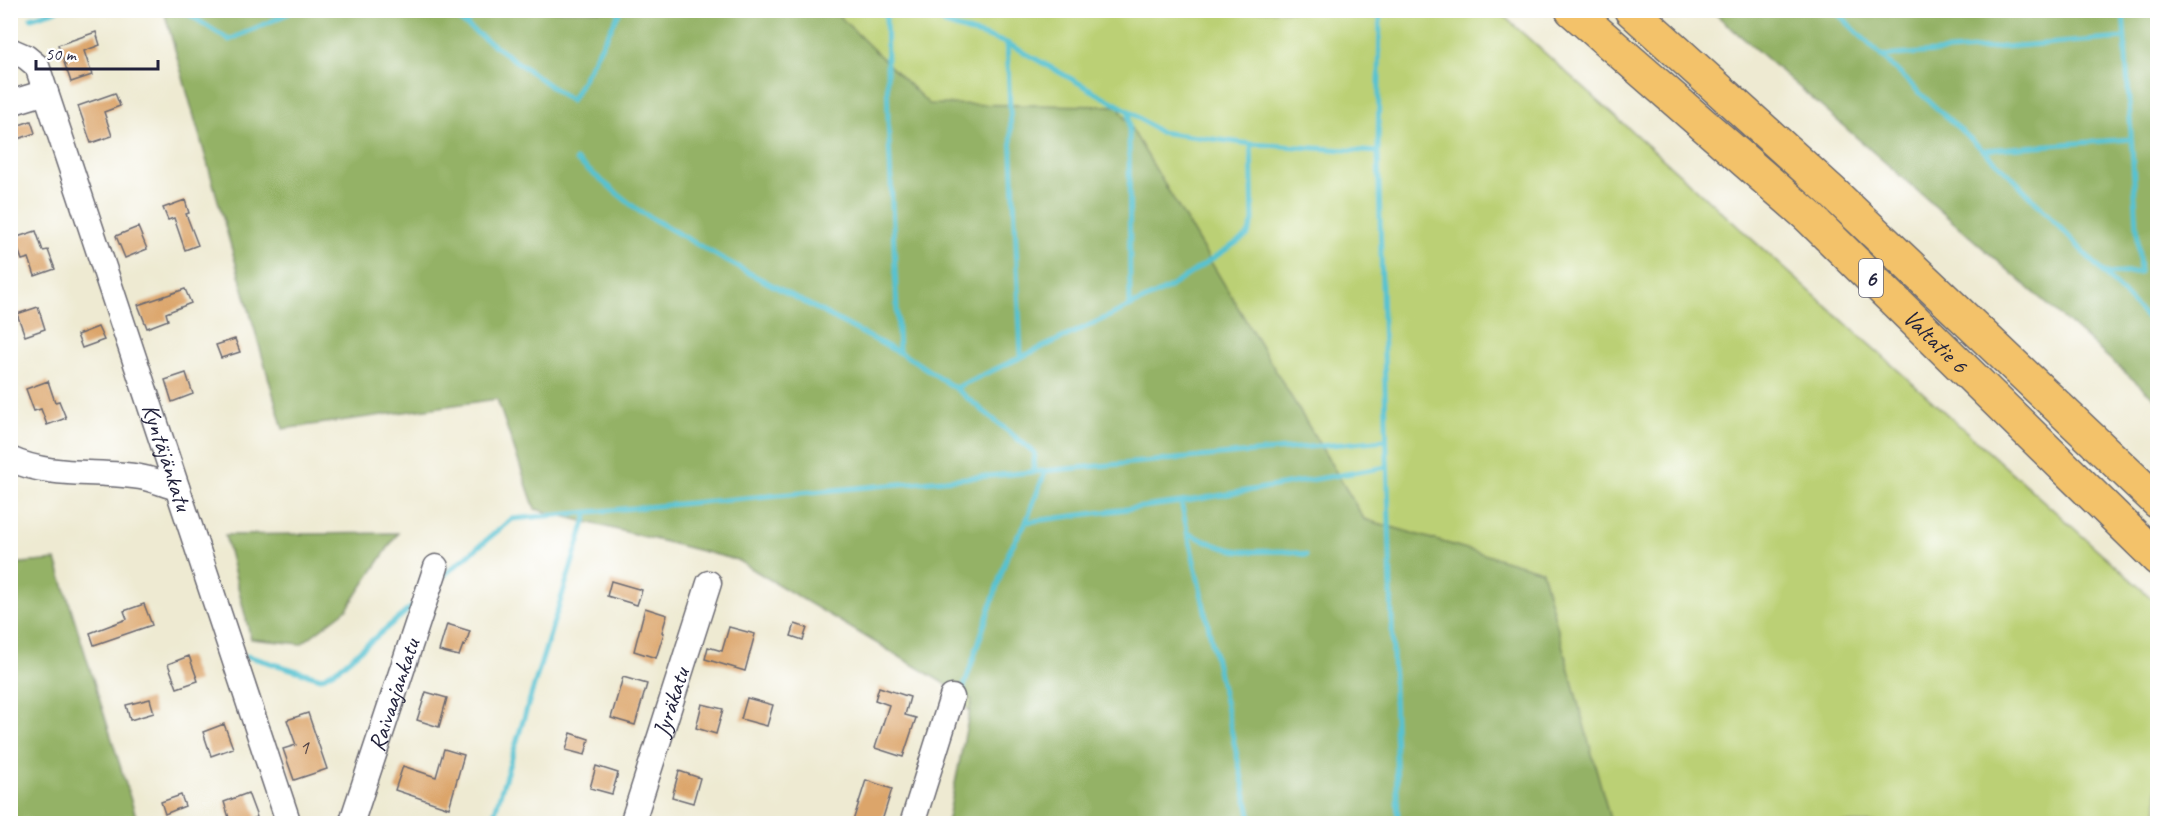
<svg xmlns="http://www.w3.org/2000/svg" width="2168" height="834" viewBox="0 0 2168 834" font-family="Caveat,sans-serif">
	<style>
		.green { fill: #bbd074; stroke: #6e7958; stroke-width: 1.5 }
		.forest { fill: #94b266; stroke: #5b6a50; stroke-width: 1.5 }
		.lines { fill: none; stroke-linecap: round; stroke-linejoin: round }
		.stream { stroke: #57c2d1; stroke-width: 5 }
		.building { fill: #dca56a }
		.minor-casing { stroke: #696870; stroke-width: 27 }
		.highway-casing { stroke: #696870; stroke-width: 36 }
		.minor { stroke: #fff; stroke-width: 24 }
		.highway { stroke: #f3c26a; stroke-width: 33 }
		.labels { text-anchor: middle; stroke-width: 4.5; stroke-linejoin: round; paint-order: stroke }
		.number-label { font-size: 21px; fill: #504347 }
		.shield { fill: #fff; stroke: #646476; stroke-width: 1.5 }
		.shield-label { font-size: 22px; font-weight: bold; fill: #22223b }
		.street-label { font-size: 24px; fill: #22223b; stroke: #fff }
	</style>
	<rect width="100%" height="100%" fill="#fff"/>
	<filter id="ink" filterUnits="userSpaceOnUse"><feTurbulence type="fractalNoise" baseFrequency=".0167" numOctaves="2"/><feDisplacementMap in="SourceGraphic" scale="12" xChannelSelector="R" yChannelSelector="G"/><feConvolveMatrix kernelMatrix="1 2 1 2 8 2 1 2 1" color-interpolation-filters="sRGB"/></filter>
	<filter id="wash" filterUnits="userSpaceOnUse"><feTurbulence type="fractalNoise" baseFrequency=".008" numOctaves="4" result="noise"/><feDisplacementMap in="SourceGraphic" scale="24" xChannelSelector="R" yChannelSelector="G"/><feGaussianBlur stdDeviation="1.35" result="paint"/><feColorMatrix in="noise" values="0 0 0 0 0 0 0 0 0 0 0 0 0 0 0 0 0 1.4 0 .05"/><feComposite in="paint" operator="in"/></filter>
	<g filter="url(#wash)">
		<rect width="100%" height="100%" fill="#eeead2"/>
		<path class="green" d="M 621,11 L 1498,11 L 2157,603 L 2157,823 L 1055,823 L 975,716 L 954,696 L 941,663 Z"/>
		<path class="forest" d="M 164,11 L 834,11 L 929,104 L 1118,106 L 1364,519 L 1542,571 L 1611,823 L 947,823 L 972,700 L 737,560 L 535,509 L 497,399 L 283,429 Z
			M 1712,11 L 2157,11 L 2157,400 L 2152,396 Z
			M 398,533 L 347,609 L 301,644 L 251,639 L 225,535 Z
			M 56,560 L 138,823 L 11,823 L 11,564 Z"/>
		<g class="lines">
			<path class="stream" d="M 182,10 L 229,40 L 287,14 L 290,10
				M 445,10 L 571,101 L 621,10
				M 886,10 L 888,120 L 899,352
				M 933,10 L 945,24 L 1007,43 L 1129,111 L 1159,132 L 1251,144 L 1378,152
				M 1380,10 L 1378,152 L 1398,824
				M 1834,10 L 1920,93 L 2008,173 L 2158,330
				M 31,18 L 57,10
				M 465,25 L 478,10
				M 1007,43 L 1021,355
				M 1881,56 L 2125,38
				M 1129,111 L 1130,307
				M 1983,150 L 2131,139
				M 576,160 L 639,211 L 723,259 L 913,360 L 955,388 L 1035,453 L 1033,473
				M 2104,274 L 2140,272 L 2123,10
				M 955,388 L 1167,289 L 1248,235 L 1253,221 L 1251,144
				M 1181,502 L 1252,824
				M 1026,522 L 1181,502 L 1387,467
				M 1187,533 C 1204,540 1222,549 1241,551 C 1266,553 1280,548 1306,555
				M 443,576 L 512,519 L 1386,440
				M 247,656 L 321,678 L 339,668 L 414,605
				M 960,699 L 1008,553 L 1026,522 L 1045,472
				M 491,824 L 588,512"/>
		</g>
		<g id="blocks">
			<path class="building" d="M 96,32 L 100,45 L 84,51 L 92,75 L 71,82 L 58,45 Z
				M 115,93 L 120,106 L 104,112 L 112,136 L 91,143 L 78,106 Z
				M 31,121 L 35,133 L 10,142 L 10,128 Z
				M 185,200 L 189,213 L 186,214 L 198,245 L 185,250 L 174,218 L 168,220 L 163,208 Z
				M 138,227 L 147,249 L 125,258 L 116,236 Z
				M 36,231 L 43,251 L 48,250 L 55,269 L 35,276 L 29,258 L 22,260 L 14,238 Z
				M 185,289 L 191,303 L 166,313 L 168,320 L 147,328 L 138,305 Z
				M 38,307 L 45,329 L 25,336 L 17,314 Z
				M 98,327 L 104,340 L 82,348 L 77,335 Z
				M 235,339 L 240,352 L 221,358 L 216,345 Z
				M 186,373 L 193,394 L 172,402 L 165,380 Z
				M 48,381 L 55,402 L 59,401 L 66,418 L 47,425 L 41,409 L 34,411 L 26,389 Z
				M 611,581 L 642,590 L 637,605 L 607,596 Z
				M 144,604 L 152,625 L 94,645 L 90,633 L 127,619 L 124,611 Z
				M 645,608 L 667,615 L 662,632 L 664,633 L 656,658 L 634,651 Z
				M 447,624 L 470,631 L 465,646 L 463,645 L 459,656 L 439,651 Z
				M 795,624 L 807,628 L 803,640 L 791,636 Z
				M 729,627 L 755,634 L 745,671 L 705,659 L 708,647 L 722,651 Z
				M 189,656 L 198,681 L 177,688 L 168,664 Z
				M 623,677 L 647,684 L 635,725 L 611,718 Z
				M 879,687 L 910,697 L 905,715 L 916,718 L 903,757 L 875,748 L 889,705 L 875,700 Z
				M 426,692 L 447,698 L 439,727 L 417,720 Z
				M 747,698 L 773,705 L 767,726 L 741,719 Z
				M 150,699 L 154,713 L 130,720 L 126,705 Z
				M 702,704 L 723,709 L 716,734 L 696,728 Z
				M 308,713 L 327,769 L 294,780 L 283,749 L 296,745 L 287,720 Z
				M 224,724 L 233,748 L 211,756 L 203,732 Z
				M 571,733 L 589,739 L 585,755 L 566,750 Z
				M 444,749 L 464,755 L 449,808 L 395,790 L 403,766 L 436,777 Z
				M 596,766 L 618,773 L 612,794 L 590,788 Z
				M 679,771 L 700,778 L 693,803 L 672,797 Z
				M 866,780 L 892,789 L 881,824 L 862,824 L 853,821 Z
				M 248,793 L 257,817 L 241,824 L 231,824 L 224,802 Z
				M 181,795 L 185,806 L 165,814 L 161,802 Z"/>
		</g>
	</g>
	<g filter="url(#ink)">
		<use href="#blocks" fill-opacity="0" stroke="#696870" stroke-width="1.5"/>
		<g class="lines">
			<defs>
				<g id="minor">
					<path id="s1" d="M 10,50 L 26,57 L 37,66 L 289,824"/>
					<path d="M 10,103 L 46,92"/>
					<path d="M 10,459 C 51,478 98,470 140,477 C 153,479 165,485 177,488"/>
					<path id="s2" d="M 351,824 L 436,567"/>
					<path id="s3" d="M 632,824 L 709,583"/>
					<path d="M 912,824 L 952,697"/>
				</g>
				<g id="highway">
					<path id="s4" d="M 1572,10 L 1808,216 L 2158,559"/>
					<path d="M 1631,10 L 1831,191 L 2158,502"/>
				</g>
			</defs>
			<use href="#minor" class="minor-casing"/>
			<use href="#highway" class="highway-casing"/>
			<use href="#minor" class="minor"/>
			<use href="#highway" class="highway"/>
		</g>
	</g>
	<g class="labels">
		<g class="number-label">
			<text x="304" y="754">1</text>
		</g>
		<rect class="shield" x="1859" y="259" width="24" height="38" rx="4.5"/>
		<g class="shield-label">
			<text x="1871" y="286">6</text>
		</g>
		<g class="street-label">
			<text dy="8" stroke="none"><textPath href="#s4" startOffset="492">Valtatie 6</textPath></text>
			<text dy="8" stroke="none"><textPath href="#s1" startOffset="444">Kyntäjänkatu</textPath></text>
			<text dy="8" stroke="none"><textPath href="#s2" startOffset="136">Raivaajankatu</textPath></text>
			<text dy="8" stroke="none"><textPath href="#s3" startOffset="128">Jyräkatu</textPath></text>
		</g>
	</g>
	<rect width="2168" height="834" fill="none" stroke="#fff" stroke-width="36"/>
	<path d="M36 60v9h122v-9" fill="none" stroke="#22223b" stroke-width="3"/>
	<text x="45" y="60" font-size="18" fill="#22223b" stroke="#ffffff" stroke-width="4.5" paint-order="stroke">50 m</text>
</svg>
